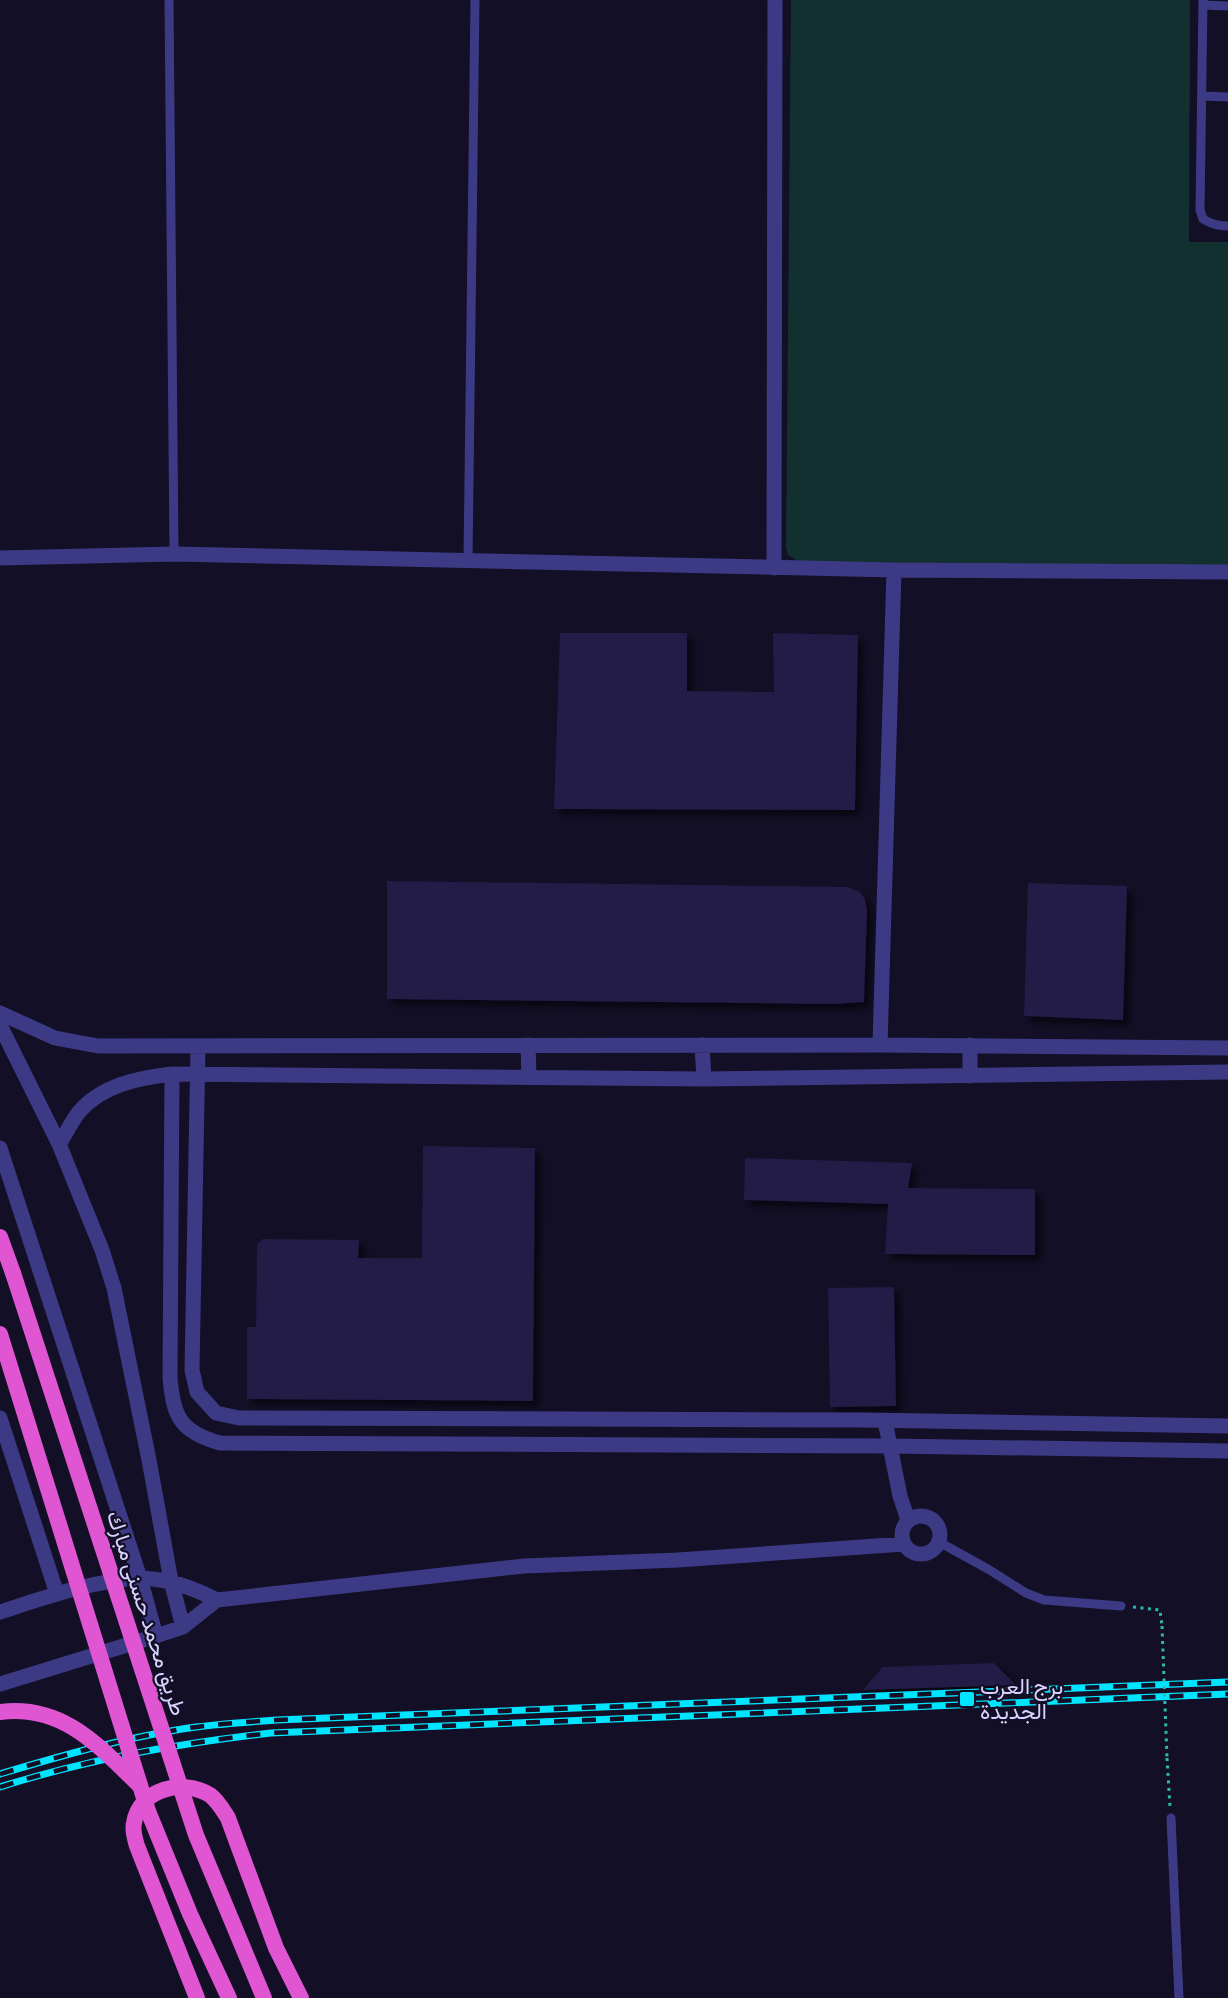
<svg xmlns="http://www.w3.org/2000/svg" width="1228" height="1998" viewBox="0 0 1228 1998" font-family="'Sofia Sans Condensed',Vazirmatn,sans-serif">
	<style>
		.green { fill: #12302f }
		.building { fill: #241b47; filter: url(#shadow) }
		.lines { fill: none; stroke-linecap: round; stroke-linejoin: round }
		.path { stroke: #2fb8b0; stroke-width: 3; stroke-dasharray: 3 4.5; stroke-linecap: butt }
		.service { stroke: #3d3a85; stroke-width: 9 }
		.minor { stroke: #3d3a85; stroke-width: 15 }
		.tertiary { stroke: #3d3a85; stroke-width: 15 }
		.trunk { stroke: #e055d1; stroke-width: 16 }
		.rail-casing { stroke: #00e5ff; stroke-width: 7 }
		.rail { stroke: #130f26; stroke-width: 4.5; stroke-dasharray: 14; stroke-linecap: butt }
		.path-bridge { stroke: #2fb8b0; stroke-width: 3; stroke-dasharray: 3 4.5; stroke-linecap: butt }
		.trunk-bridge { stroke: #e055d1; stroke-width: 16 }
		.poi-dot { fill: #00e5ff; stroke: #130f26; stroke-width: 2 }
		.labels { text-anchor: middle; stroke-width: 4.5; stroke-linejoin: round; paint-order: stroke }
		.street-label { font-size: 22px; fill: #d9d4ff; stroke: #130f26 }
		.poi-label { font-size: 22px; fill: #d9d4ff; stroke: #130f26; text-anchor: start }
	</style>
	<defs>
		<filter id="shadow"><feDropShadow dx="5.5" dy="5.5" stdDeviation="3" flood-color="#0009"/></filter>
	</defs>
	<rect width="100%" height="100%" fill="#130f26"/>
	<path class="green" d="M 791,0 L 1190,0 L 1189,242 L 1228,242 L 1228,567 L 799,562 L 788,555 L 786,547 Z"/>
	<path class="building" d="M 560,633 L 687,633 L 687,691 L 774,692 L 773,633 L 858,635 L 855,810 L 554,809 Z
		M 387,881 L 847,887 L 860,892 L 865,899 L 867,911 L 864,1002 L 834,1004 L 387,999 Z
		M 1028,883 L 1127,886 L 1123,1020 L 1024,1016 Z
		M 423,1146 L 535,1148 L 533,1401 L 247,1399 L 247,1327 L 256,1327 L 257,1244 L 263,1239 L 359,1240 L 358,1258 L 422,1258 Z
		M 745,1158 L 912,1163 L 908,1188 L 1035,1189 L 1035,1255 L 885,1254 L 888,1204 L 744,1200 Z
		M 894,1287 L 896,1406 L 830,1407 L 828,1288 Z
		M 994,1663 L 1016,1685 L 863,1690 L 883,1667 Z"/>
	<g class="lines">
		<path class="path" d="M 1133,1607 L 1160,1610 L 1162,1626
			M 1167,1758 L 1170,1807"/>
		<path class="service" d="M 169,0 L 174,554
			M 1203,0 L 1200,210 L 1203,219 C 1211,224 1218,226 1228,226
			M 1203,5 L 1228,6
			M 1202,96 L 1228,97
			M 468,560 L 475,0
			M 939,1542 L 988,1569 L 1026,1593 L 1044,1600 L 1121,1606
			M 1171,1818 L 1179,1998"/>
		<path class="minor" d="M 0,558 L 174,554 L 894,570 L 1228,572
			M 774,568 L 775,0
			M 0,1013 L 55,1038 L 98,1046 L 880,1045 L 1228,1048
			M 0,1025 L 59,1144 L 102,1250 L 114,1288 L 149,1460 L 171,1581 L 183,1627
			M 528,1045 L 529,1077
			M 702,1045 L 704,1079
			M 880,1045 L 894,570
			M 970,1045 L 970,1076
			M 198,1047 L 192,1370 L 197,1392 L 216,1413 L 239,1418 L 864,1420 L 1228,1426
			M 172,1074 L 170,1377 C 173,1416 180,1432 220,1443 L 890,1446 L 1228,1451
			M 59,1144 C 66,1134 71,1122 79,1112 C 102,1085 138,1078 172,1074 L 704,1079 L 1228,1072
			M 885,1421 L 900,1496 L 908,1520
			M902 1535a19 19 0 1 1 38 0a19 19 0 1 1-38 0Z
			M 140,1578 C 169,1579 191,1587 217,1600
			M 217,1600 L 524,1566 L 678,1560 L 904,1544
			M 156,1636 L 183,1627 L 217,1600"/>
		<path class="tertiary" d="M 0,1148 L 140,1578 L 156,1636 L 0,1684
			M 0,1418 L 57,1594
			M 0,1612 C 47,1597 91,1581 140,1578"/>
		<path class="trunk" d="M 0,1237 L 13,1273
			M 197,1998 L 137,1846 C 135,1839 132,1830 134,1823 C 139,1789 183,1778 210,1795 C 218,1801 223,1810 228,1818 L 276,1948 L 301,1998"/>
		<defs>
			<path id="rail" d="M 0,1774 C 60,1756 120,1739 182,1729 C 213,1724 246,1722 277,1720 L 1228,1682
				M 0,1787 C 88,1759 180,1743 271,1733 L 1228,1694"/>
		</defs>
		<use href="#rail" class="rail-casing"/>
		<use href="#rail" class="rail"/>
		<path class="path-bridge" d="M 1162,1626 L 1167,1758"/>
		<path class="trunk-bridge" d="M 13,1273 L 196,1835 L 264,1998
			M 0,1334 L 148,1811 L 190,1914 L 229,1998
			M 0,1712 C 62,1704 98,1745 139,1785"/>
	</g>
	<rect class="poi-dot" x="959" y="1691" width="16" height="16" rx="3"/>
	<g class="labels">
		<g class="street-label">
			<text transform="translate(147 1613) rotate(72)" y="8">طريق محمد حسنى مبارك</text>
		</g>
		<g class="poi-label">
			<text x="980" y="1694">برج العرب<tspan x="980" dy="25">الجديدة</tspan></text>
		</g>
	</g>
</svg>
